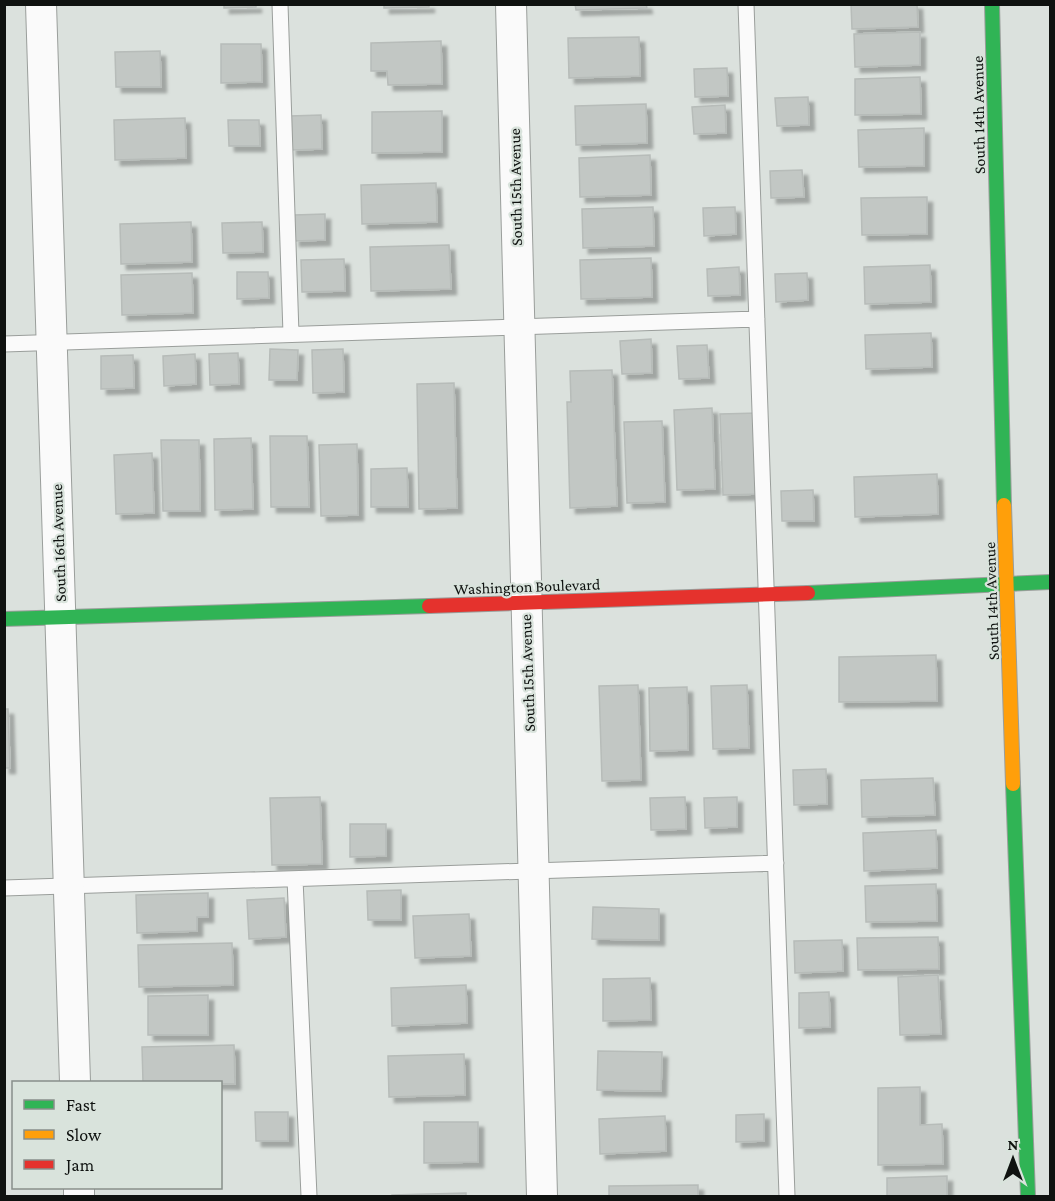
<svg xmlns="http://www.w3.org/2000/svg" width="1055" height="1201" viewBox="0 0 1055 1201" font-family="'Crimson Pro',serif">
	<style>
		.building { fill: #c2c7c4; stroke: #b7bcb9; stroke-width: 1.5; filter: url(#shadow) }
		.lines { fill: none; stroke-linecap: round; stroke-linejoin: round }
		.lane-casing { stroke: #9a9e9b; stroke-width: 17 }
		.street-casing { stroke: #9a9e9b; stroke-width: 32 }
		.fast-casing { stroke: #9a9e9b; stroke-width: 16 }
		.slow-casing { stroke: #9a9e9b; stroke-width: 16 }
		.jam-casing { stroke: #9a9e9b; stroke-width: 16 }
		.lane { stroke: #fafafa; stroke-width: 15 }
		.street { stroke: #fafafa; stroke-width: 30 }
		.fast { stroke: #30b455; stroke-width: 14 }
		.slow { stroke: #ff9f0a; stroke-width: 14 }
		.jam { stroke: #e5322d; stroke-width: 14 }
		.labels { text-anchor: middle; stroke-width: 4.5; stroke-linejoin: round; paint-order: stroke }
		.street-label { font-size: 16px; fill: #0f1210; stroke: #d9e3dc }
	</style>
	<defs>
		<filter id="shadow"><feDropShadow dx="5.5" dy="5.5" stdDeviation="1.5" flood-color="#0004"/></filter>
	</defs>
	<rect width="100%" height="100%" fill="#dbe1dd"/>
	<path class="building" d="M 224,4 L 256,4 L 256,7 L 224,8 Z
		M 384,4 L 429,4 L 429,7 L 384,8 Z
		M 575,4 L 646,4 L 647,8 L 576,10 Z
		M 851,4 L 917,4 L 918,27 L 852,29 Z
		M 920,32 L 920,65 L 855,67 L 854,34 Z
		M 639,37 L 640,76 L 569,78 L 568,38 Z
		M 441,41 L 442,84 L 388,85 L 387,71 L 371,71 L 371,43 Z
		M 221,44 L 261,44 L 262,82 L 221,83 Z
		M 160,51 L 161,87 L 116,87 L 115,52 Z
		M 727,68 L 728,96 L 695,97 L 694,69 Z
		M 920,77 L 921,114 L 855,115 L 855,79 Z
		M 808,97 L 809,125 L 777,126 L 775,98 Z
		M 646,104 L 647,143 L 576,145 L 575,106 Z
		M 725,105 L 726,133 L 694,134 L 692,107 Z
		M 442,111 L 442,152 L 372,153 L 372,112 Z
		M 321,115 L 322,149 L 291,150 L 290,116 Z
		M 185,118 L 186,158 L 115,160 L 114,120 Z
		M 228,120 L 259,120 L 260,146 L 229,146 Z
		M 924,128 L 924,166 L 859,167 L 858,130 Z
		M 650,155 L 651,195 L 580,197 L 579,158 Z
		M 802,170 L 804,197 L 771,198 L 770,171 Z
		M 436,183 L 437,222 L 362,224 L 361,185 Z
		M 927,197 L 927,234 L 862,235 L 861,198 Z
		M 653,207 L 654,246 L 583,248 L 582,209 Z
		M 735,207 L 736,234 L 704,236 L 703,208 Z
		M 325,214 L 325,240 L 294,241 L 294,215 Z
		M 191,222 L 192,262 L 121,264 L 120,224 Z
		M 262,222 L 263,252 L 223,253 L 222,223 Z
		M 449,245 L 451,289 L 371,291 L 370,247 Z
		M 651,258 L 652,297 L 581,299 L 580,260 Z
		M 344,259 L 345,291 L 302,292 L 301,260 Z
		M 930,265 L 931,302 L 865,304 L 864,267 Z
		M 739,267 L 740,295 L 708,296 L 707,269 Z
		M 237,272 L 268,272 L 269,298 L 237,299 Z
		M 192,273 L 193,313 L 122,315 L 121,275 Z
		M 807,273 L 808,300 L 776,302 L 775,274 Z
		M 931,333 L 932,367 L 866,369 L 865,335 Z
		M 651,339 L 652,373 L 622,374 L 620,341 Z
		M 707,345 L 709,378 L 679,379 L 677,346 Z
		M 270,349 L 298,350 L 297,380 L 269,380 Z
		M 343,349 L 344,392 L 313,393 L 312,350 Z
		M 238,353 L 239,384 L 210,385 L 209,354 Z
		M 195,354 L 196,384 L 164,386 L 163,356 Z
		M 133,355 L 134,388 L 101,389 L 101,356 Z
		M 612,370 L 617,506 L 570,508 L 567,402 L 571,402 L 570,371 Z
		M 454,383 L 457,508 L 419,509 L 417,384 Z
		M 712,408 L 715,489 L 677,490 L 674,410 Z
		M 758,413 L 761,494 L 723,495 L 720,414 Z
		M 662,421 L 665,502 L 627,503 L 624,422 Z
		M 270,436 L 307,436 L 309,507 L 271,507 Z
		M 251,438 L 253,509 L 215,510 L 214,439 Z
		M 161,440 L 199,440 L 200,511 L 163,511 Z
		M 357,444 L 358,515 L 321,516 L 319,445 Z
		M 152,453 L 154,513 L 116,514 L 114,455 Z
		M 407,468 L 408,507 L 371,507 L 371,469 Z
		M 937,474 L 938,514 L 855,517 L 854,477 Z
		M 813,490 L 814,521 L 782,521 L 781,491 Z
		M 936,655 L 937,701 L 839,702 L 839,657 Z
		M 638,685 L 641,780 L 602,781 L 599,686 Z
		M 747,685 L 749,748 L 713,749 L 711,686 Z
		M 687,687 L 688,750 L 650,751 L 649,688 Z
		M 4,709 L 8,709 L 10,768 L 4,768 Z
		M 826,769 L 827,804 L 794,805 L 793,770 Z
		M 933,778 L 935,815 L 862,817 L 861,780 Z
		M 320,797 L 322,864 L 272,865 L 270,798 Z
		M 685,797 L 686,829 L 651,830 L 650,798 Z
		M 737,797 L 737,827 L 705,828 L 704,798 Z
		M 350,824 L 386,824 L 386,856 L 350,857 Z
		M 936,830 L 937,868 L 864,871 L 863,833 Z
		M 936,884 L 937,921 L 866,922 L 865,886 Z
		M 401,890 L 401,920 L 368,920 L 367,891 Z
		M 208,893 L 208,917 L 197,917 L 197,931 L 137,933 L 136,895 Z
		M 284,898 L 286,937 L 249,939 L 247,900 Z
		M 593,907 L 659,909 L 659,940 L 592,939 Z
		M 469,914 L 471,956 L 415,958 L 413,916 Z
		M 938,937 L 939,969 L 858,970 L 857,938 Z
		M 842,940 L 843,971 L 795,973 L 794,941 Z
		M 232,943 L 233,985 L 139,987 L 138,945 Z
		M 938,975 L 941,1034 L 900,1035 L 898,977 Z
		M 650,978 L 651,1020 L 603,1021 L 603,979 Z
		M 466,985 L 467,1023 L 392,1026 L 391,988 Z
		M 829,992 L 830,1027 L 799,1028 L 799,993 Z
		M 208,995 L 208,1035 L 148,1035 L 148,996 Z
		M 234,1045 L 235,1084 L 143,1082 L 142,1047 Z
		M 598,1051 L 662,1052 L 661,1091 L 597,1090 Z
		M 464,1054 L 465,1095 L 389,1097 L 388,1056 Z
		M 920,1087 L 920,1125 L 942,1124 L 943,1164 L 878,1165 L 878,1088 Z
		M 255,1112 L 288,1112 L 288,1141 L 256,1141 Z
		M 764,1114 L 764,1141 L 736,1142 L 736,1115 Z
		M 665,1116 L 666,1151 L 600,1154 L 599,1119 Z
		M 424,1122 L 478,1122 L 478,1162 L 424,1163 Z
		M 947,1176 L 947,1196 L 887,1196 L 887,1178 Z
		M 698,1185 L 698,1196 L 609,1196 L 609,1186 Z
		M 466,1193 L 466,1196 L 392,1196 L 392,1195 Z"/>
	<g class="lines">
		<defs>
			<path id="lane" d="M 280,4 L 291,334
				M 746,4 L 787,1196
				M 4,344 L 757,319
				M 295,879 L 309,1196
				M 4,888 L 776,863"/>
			<path id="street" d="M 41,4 L 75,1082
				M 511,4 L 542,1196
				M 79,1188 L 79,1196"/>
			<path id="fast" d="M 992,4 L 1004,505
				M 808,593 L 1050,582
				M 4,619 L 429,606
				M 1013,784 L 1028,1196"/>
			<path id="slow" d="M 1004,505 L 1013,784"/>
			<path id="jam" d="M 429,606 L 808,593"/>
		</defs>
		<use href="#lane" class="lane-casing"/>
		<use href="#street" class="street-casing"/>
		<use href="#fast" class="fast-casing"/>
		<use href="#slow" class="slow-casing"/>
		<use href="#jam" class="jam-casing"/>
		<use href="#lane" class="lane"/>
		<use href="#street" class="street"/>
		<use href="#fast" class="fast"/>
		<use href="#slow" class="slow"/>
		<use href="#jam" class="jam"/>
	</g>
	<g class="labels">
		<g class="street-label">
			<text transform="translate(978 115) rotate(-91)" y="6">South 14th Avenue</text>
			<text transform="translate(515 187) rotate(-91)" y="6">South 15th Avenue</text>
			<text transform="translate(58 543) rotate(-92)" y="6">South 16th Avenue</text>
			<text transform="translate(527 586) rotate(-2)" y="6">Washington Boulevard</text>
			<text transform="translate(991 601) rotate(-92)" y="6">South 14th Avenue</text>
			<text transform="translate(527 673) rotate(-92)" y="6">South 15th Avenue</text>
		</g>
	</g>
	<rect width="1055" height="1201" fill="none" stroke="#0f1210" stroke-width="12"/>
	<rect x="12" y="1081" width="210" height="108" fill="#d9e3dc" stroke="#888f8a" stroke-width="1.5"/>
	<rect x="24" y="1100" width="30" height="9" fill="#30b455" stroke="#888f8a" stroke-width="1.5"/>
	<text x="66" y="1111" font-size="18" fill="#0f1210">Fast</text>
	<rect x="24" y="1130" width="30" height="9" fill="#ff9f0a" stroke="#888f8a" stroke-width="1.5"/>
	<text x="66" y="1141" font-size="18" fill="#0f1210">Slow</text>
	<rect x="24" y="1160" width="30" height="9" fill="#e5322d" stroke="#888f8a" stroke-width="1.5"/>
	<text x="66" y="1171" font-size="18" fill="#0f1210">Jam</text>
	<g transform="translate(1013 1159)" stroke="#d9e3dc" stroke-width="4.5" paint-order="stroke">
	<path d="M0-4.5L10 22L0 15L-10 22Z" fill="#0f1210"/>
	<text y="-9" font-size="16" font-weight="bold" text-anchor="middle" fill="#0f1210">N</text>
	</g>
</svg>
